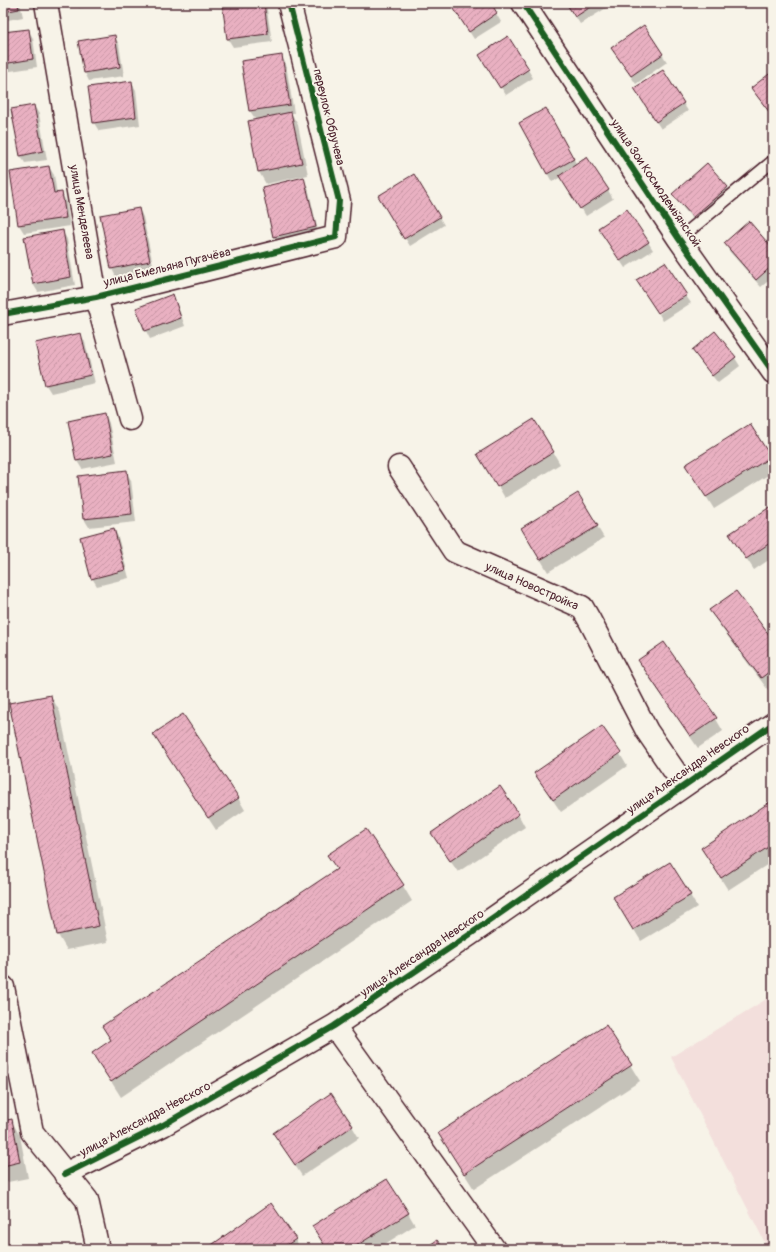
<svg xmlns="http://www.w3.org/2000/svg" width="776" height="1252" viewBox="0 0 776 1252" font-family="Pangolin,sans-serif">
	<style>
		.built { fill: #f3dfdc }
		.shadow { fill: #0003 }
		.building { fill: url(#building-hatch); stroke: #4a1f2b }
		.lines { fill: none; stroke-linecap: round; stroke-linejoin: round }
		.service-casing { stroke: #4a1f2b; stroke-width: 14 }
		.minor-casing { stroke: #4a1f2b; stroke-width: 25 }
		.service { stroke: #f7f3e8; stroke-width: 11 }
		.minor { stroke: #f7f3e8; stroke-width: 22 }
		.cycleway-casing { stroke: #f7f3e8; stroke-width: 8 }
		.cycleway { stroke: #1b5e20; stroke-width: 6 }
		.labels { text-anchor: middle; stroke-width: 4; stroke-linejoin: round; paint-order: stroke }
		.street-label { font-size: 12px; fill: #4a1f2b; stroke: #f7f3e8 }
	</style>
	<defs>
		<pattern id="building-hatch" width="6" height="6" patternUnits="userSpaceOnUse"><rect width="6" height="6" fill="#e9b0c1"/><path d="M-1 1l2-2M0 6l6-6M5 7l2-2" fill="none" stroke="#c997a6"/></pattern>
	</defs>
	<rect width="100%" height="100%" fill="#f7f3e8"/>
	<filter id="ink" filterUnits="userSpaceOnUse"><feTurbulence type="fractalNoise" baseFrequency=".025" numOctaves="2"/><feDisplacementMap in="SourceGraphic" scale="8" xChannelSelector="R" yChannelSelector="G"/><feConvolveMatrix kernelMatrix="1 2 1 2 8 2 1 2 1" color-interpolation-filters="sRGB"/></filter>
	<g filter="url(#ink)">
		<path class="built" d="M 773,995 L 773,1249 L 768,1249 L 671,1057 Z"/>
		<path class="shadow" d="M 3,3 L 20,3 L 23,17 L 3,21 Z
			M 75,3 L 110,3 L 79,8 Z
			M 223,3 L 266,3 L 272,42 L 233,47 L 228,39 Z
			M 451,3 L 490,3 L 501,22 L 474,39 Z
			M 567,3 L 606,3 L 608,7 L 580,24 Z
			M 28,30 L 33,38 L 37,67 L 4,72 L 3,33 Z
			M 114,36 L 119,44 L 124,76 L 89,81 L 85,73 Z
			M 508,37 L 533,78 L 506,95 L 485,63 Z
			M 662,54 L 667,62 L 636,84 L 617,56 Z
			M 281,56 L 286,64 L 294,113 L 291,113 L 298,125 L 308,175 L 266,184 L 259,172 L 256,120 L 250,111 L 242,62 Z
			M 663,71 L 688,111 L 661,129 L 640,97 Z
			M 773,72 L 773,117 L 757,96 L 752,88 Z
			M 131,82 L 136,90 L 140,125 L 99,131 L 94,123 Z
			M 34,106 L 39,114 L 47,160 L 25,163 L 20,155 Z
			M 546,109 L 577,165 L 608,190 L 613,199 L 586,216 L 561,177 L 552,182 L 520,123 Z
			M 49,167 L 54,175 L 57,194 L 61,193 L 66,201 L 70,226 L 24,233 L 19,225 Z
			M 414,175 L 444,225 L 410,246 L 379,196 Z
			M 303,179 L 308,187 L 319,236 L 279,245 L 274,237 L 263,188 Z
			M 727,187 L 731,195 L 698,225 L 678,202 L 673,194 Z
			M 139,209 L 143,217 L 154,269 L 116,277 L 112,269 Z
			M 62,231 L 67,239 L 75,285 L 38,292 L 33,284 Z
			M 604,236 L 648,242 L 653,250 L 625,268 Z
			M 725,244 L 773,251 L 773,277 L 761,287 L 730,252 Z
			M 172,296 L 177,304 L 185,326 L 150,339 L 146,331 L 137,308 Z
			M 686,296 L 691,303 L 663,321 L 659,314 Z
			M 715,333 L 735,358 L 740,366 L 718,383 L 698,358 Z
			M 80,334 L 85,342 L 95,383 L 51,393 L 46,385 Z
			M 105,414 L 109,423 L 117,462 L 82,469 L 77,461 L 69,422 Z
			M 534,420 L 560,464 L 505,498 L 479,454 Z
			M 770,457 L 773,463 L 773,472 L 714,509 L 694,477 Z
			M 126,472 L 131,480 L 136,522 L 89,527 L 84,519 Z
			M 578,494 L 604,538 L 548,572 L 522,528 Z
			M 773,506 L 773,557 L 754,570 L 731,535 Z
			M 114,529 L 118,537 L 129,578 L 97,586 L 92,578 Z
			M 711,611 L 773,642 L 773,686 L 768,690 L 718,623 Z
			M 639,660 L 716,719 L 723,731 L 698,748 L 646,673 Z
			M 51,696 L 60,712 L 108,942 L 67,950 L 58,935 Z
			M 161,746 L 238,798 L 245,810 L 216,830 Z
			M 620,754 L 627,766 L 561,812 L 535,774 Z
			M 773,801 L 773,861 L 728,890 L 709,860 Z
			M 518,814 L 525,827 L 458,872 L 439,845 Z
			M 329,855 L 403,886 L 412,901 L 121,1097 L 93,1053 L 112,1040 L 337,870 Z
			M 690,895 L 697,907 L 641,941 L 614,897 Z
			M 606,1026 L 640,1081 L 474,1189 L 439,1134 Z
			M 11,1120 L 20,1136 L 28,1178 L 3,1183 L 3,1122 Z
			M 352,1126 L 359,1138 L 302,1176 L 274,1133 Z
			M 408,1213 L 415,1225 L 377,1249 L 327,1249 Z
			M 295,1239 L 301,1249 L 208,1249 Z"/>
		<path class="building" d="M 3,3 L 18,3 L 19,9 L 3,12 Z
			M 222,3 L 264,3 L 268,34 L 227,39 Z
			M 450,3 L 491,3 L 497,13 L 469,32 Z
			M 566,3 L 597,3 L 575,17 Z
			M 644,25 L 663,54 L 631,76 L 611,48 Z
			M 29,29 L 33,59 L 3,64 L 3,32 Z
			M 115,35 L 120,67 L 84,73 L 78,41 Z
			M 508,36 L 529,69 L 500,88 L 479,55 Z
			M 282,55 L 290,105 L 249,111 L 241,61 Z
			M 663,70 L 684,103 L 656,122 L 634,88 Z
			M 773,71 L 773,117 L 751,88 Z
			M 132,81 L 136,117 L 93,123 L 88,87 Z
			M 34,105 L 43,151 L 20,156 L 11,109 Z
			M 546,108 L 574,159 L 547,174 L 519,123 Z
			M 291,112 L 302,163 L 258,172 L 248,121 Z
			M 587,157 L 609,190 L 580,209 L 559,176 Z
			M 707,163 L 728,187 L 693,217 L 672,194 Z
			M 49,166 L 54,193 L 62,192 L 66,218 L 18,225 L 10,172 Z
			M 414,174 L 440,217 L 404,239 L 378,196 Z
			M 304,177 L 316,227 L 273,237 L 262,187 Z
			M 139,208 L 150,261 L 111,269 L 100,215 Z
			M 627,209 L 649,242 L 620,261 L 598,228 Z
			M 749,221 L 773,249 L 773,265 L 756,280 L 724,243 Z
			M 63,230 L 71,277 L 33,284 L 24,237 Z
			M 665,262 L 687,295 L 658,313 L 636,280 Z
			M 173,294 L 181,318 L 145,331 L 136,308 Z
			M 715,331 L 736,357 L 712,376 L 692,350 Z
			M 81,333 L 91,375 L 45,385 L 35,343 Z
			M 105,413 L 113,454 L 76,461 L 68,421 Z
			M 534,419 L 554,452 L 497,487 L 477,454 Z
			M 750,424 L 771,457 L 706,497 L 685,465 Z
			M 127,470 L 132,514 L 83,519 L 78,476 Z
			M 578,493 L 598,526 L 540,560 L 521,528 Z
			M 773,505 L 773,541 L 746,559 L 729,534 Z
			M 114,528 L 125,570 L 91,579 L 80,537 Z
			M 736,591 L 773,640 L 773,669 L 761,678 L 709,610 Z
			M 664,642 L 717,718 L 690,736 L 638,660 Z
			M 51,695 L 99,926 L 57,935 L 9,703 Z
			M 183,714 L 239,798 L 208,818 L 153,734 Z
			M 602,726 L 621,753 L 553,800 L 534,773 Z
			M 500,786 L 519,814 L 450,861 L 431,833 Z
			M 773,800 L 773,844 L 721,878 L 701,848 Z
			M 366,829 L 404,885 L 111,1082 L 92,1053 L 111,1040 L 102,1026 L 337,869 L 327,855 Z
			M 670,862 L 691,895 L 633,930 L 613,897 Z
			M 606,1025 L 632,1065 L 464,1174 L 438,1133 Z
			M 331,1093 L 353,1126 L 295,1165 L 273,1133 Z
			M 12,1119 L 20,1162 L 3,1166 L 3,1121 Z
			M 387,1179 L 409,1213 L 351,1249 L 327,1249 L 312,1226 Z
			M 271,1203 L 296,1239 L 281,1249 L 206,1249 Z
			M 437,1240 L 444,1249 L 424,1249 Z"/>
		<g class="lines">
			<defs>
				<path id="service" d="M 679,239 L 773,161"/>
				<path id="minor" d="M 46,3 L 96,297 L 130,419
					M 523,3 L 679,239 L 773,372
					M 3,314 L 96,297 L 336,237 L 339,201 L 289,3
					M 399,467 L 454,551 L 582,607 L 590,621 L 647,731 L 684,785
					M 3,987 L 32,1132 L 87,1200 L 98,1249
					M 334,1026 L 494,1249
					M 65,1174 L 163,1125 L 334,1026 L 469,935 L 773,724"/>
			</defs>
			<use href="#service" class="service-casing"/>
			<use href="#minor" class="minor-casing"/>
			<use href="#service" class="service"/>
			<use href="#minor" class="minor"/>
			<defs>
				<path id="cycleway" d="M 523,3 L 679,239 L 773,372
					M 3,314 L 96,297 L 336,237 L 339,201 L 289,3
					M 65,1174 L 163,1125 L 334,1026 L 469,935 L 773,724"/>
			</defs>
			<use href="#cycleway" class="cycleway-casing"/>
			<use href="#cycleway" class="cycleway"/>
		</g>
	</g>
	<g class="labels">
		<g class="street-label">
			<text transform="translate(329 117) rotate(76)" y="4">переулок Обручева</text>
			<text transform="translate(656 183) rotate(56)" y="4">улица Зои Космодемьянской</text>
			<text transform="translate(82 212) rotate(80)" y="4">улица Менделеева</text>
			<text transform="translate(167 267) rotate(-14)" y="4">улица Емельяна Пугачёва</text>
			<text transform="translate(532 586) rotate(24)" y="4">улица Новостройка</text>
			<text transform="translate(688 769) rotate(-35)" y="4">улица Александра Невского</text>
			<text transform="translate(422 953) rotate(-34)" y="4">улица Александра Невского</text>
			<text transform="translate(145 1119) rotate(-28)" y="4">улица Александра Невского</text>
		</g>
	</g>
	<rect width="776" height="1252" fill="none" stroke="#f7f3e8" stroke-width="16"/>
	<rect x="8" y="8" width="760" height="1236" fill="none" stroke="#4a1f2b" stroke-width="1.5" filter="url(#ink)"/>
</svg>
